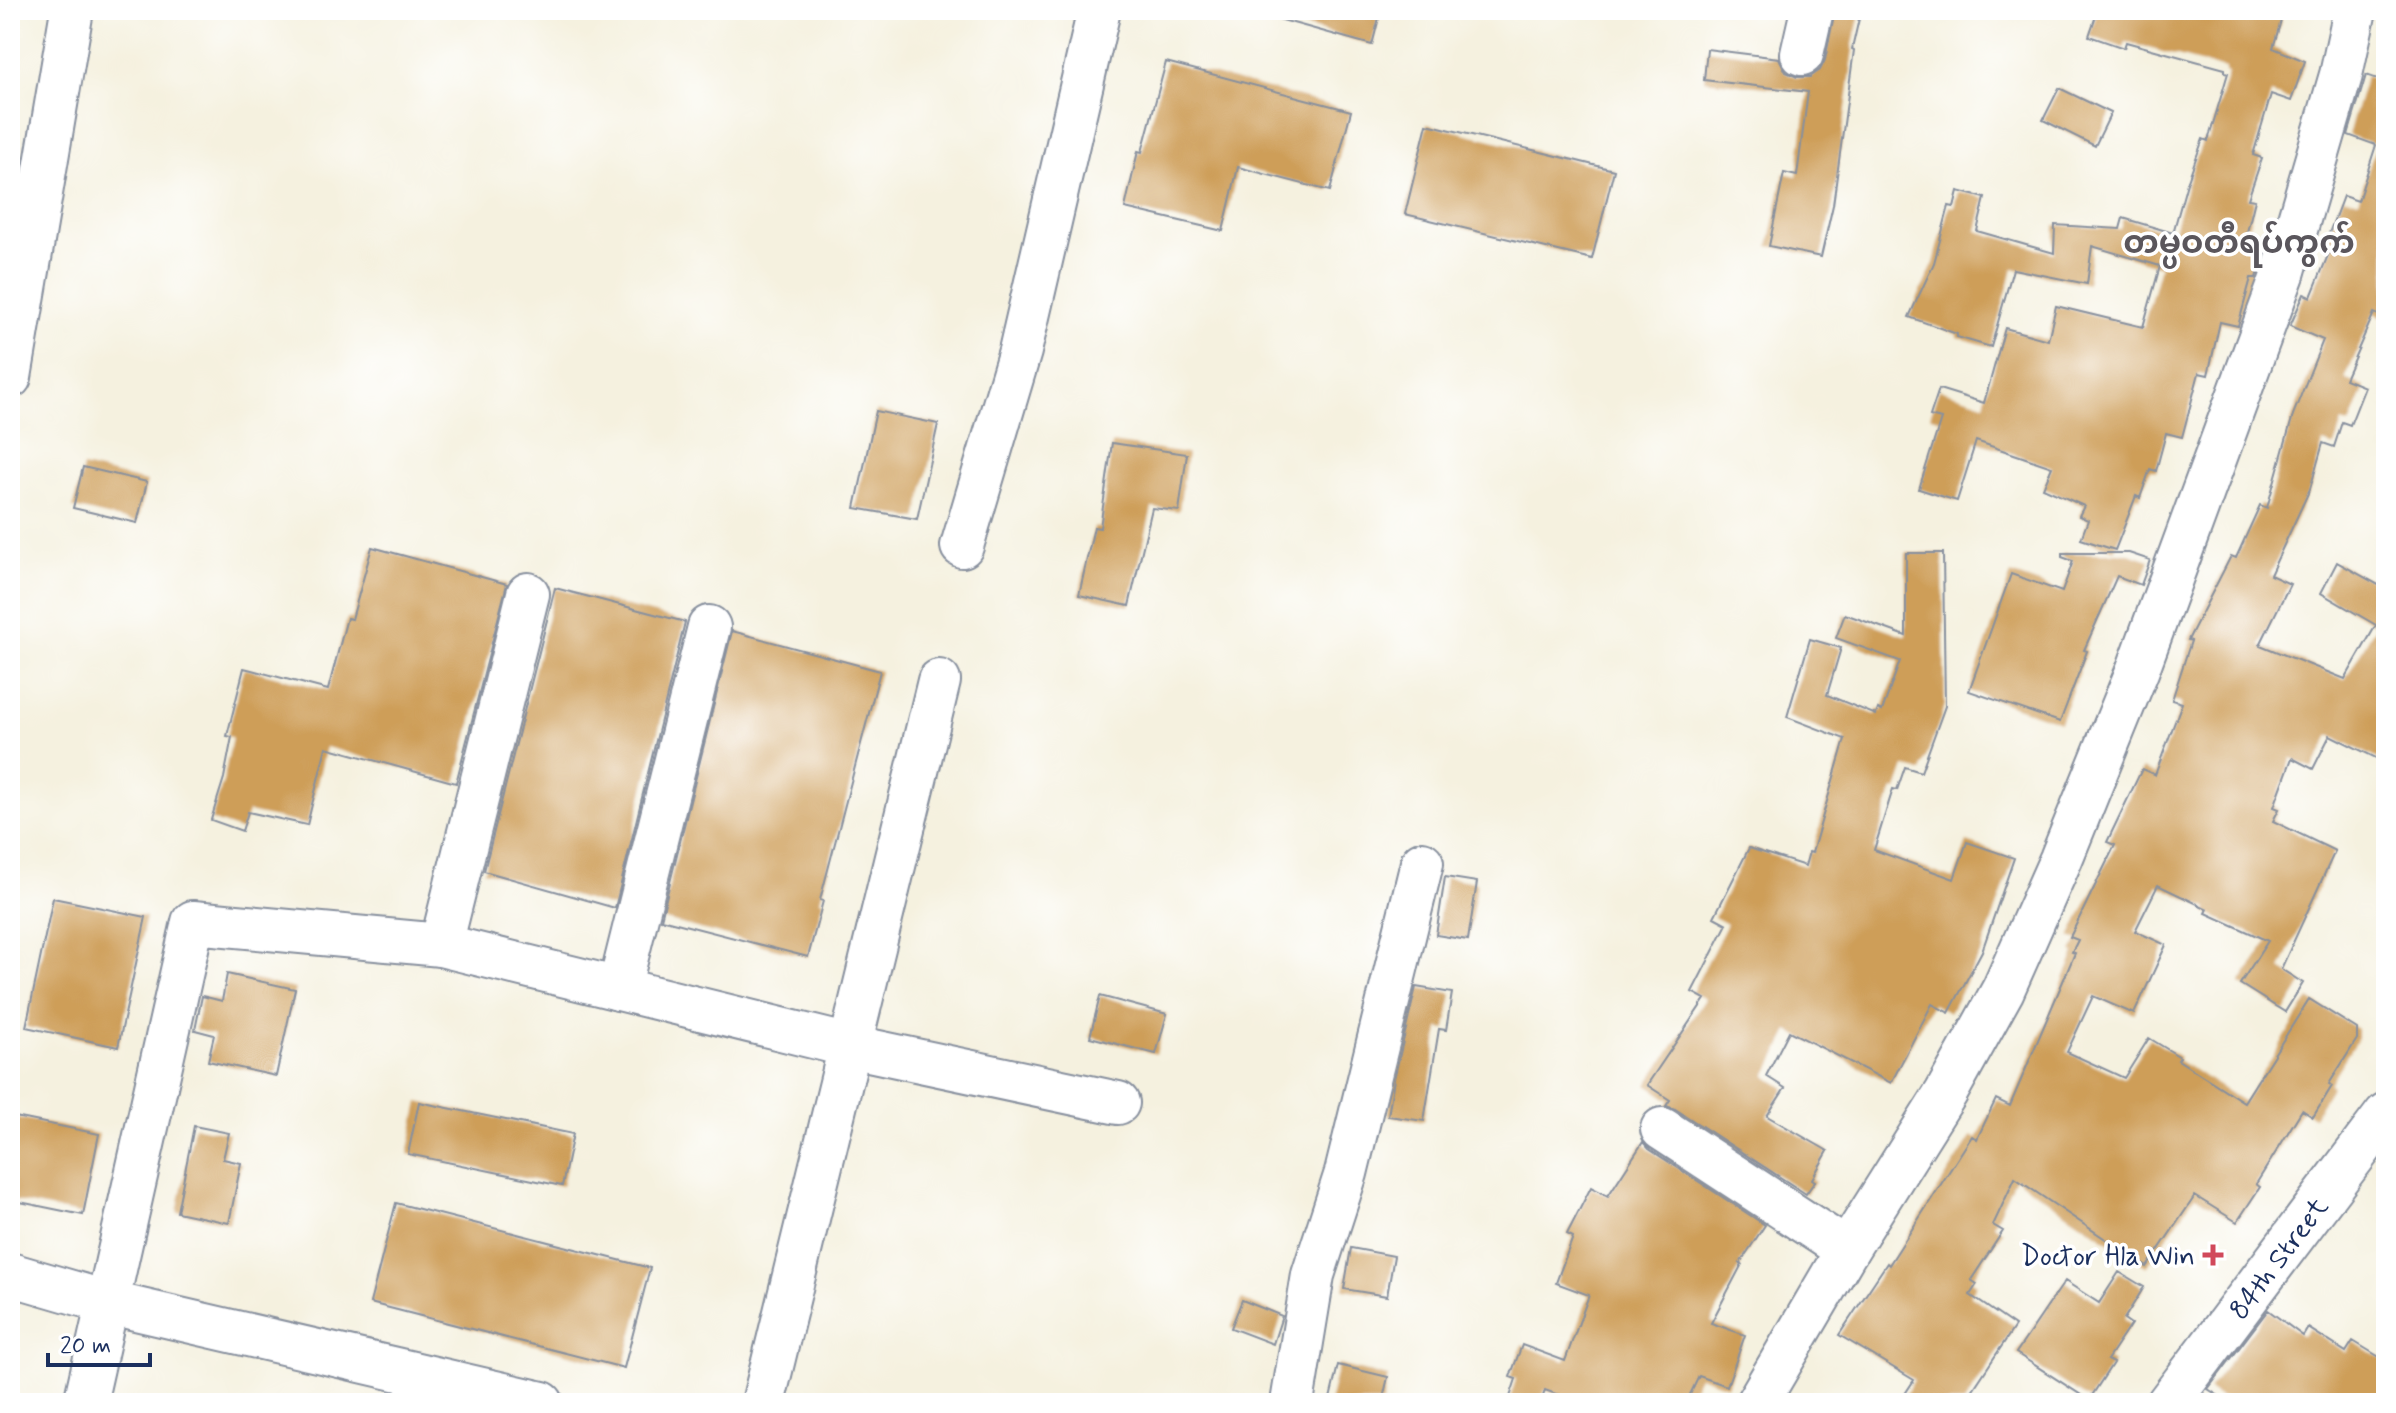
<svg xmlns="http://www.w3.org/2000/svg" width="2396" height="1413" viewBox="0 0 2396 1413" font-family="Mynerve,'Noto Sans Myanmar',sans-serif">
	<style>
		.building { fill: #ce9e59 }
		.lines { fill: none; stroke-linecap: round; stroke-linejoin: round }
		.minor-casing { stroke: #88909e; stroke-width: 46 }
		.minor { stroke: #fff; stroke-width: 42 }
		.poi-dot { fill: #d1495b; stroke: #fff; stroke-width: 3 }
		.labels { text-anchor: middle; stroke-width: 7; stroke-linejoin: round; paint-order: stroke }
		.poi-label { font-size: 28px; fill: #1b2f5e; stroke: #fff; text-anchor: end }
		.street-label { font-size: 28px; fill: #1b2f5e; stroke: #fff }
		.quarter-label { font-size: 32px; font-weight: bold; fill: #5a565c; stroke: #fff }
	</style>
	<rect width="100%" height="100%" fill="#fff"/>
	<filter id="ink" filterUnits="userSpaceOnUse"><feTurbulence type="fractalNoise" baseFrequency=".0125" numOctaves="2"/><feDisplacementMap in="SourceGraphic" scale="16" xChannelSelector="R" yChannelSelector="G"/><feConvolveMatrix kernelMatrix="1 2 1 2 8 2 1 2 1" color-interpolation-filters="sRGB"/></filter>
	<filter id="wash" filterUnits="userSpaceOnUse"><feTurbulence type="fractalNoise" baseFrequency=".006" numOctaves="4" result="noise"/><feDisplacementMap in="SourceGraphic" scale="32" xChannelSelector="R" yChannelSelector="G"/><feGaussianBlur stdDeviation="1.8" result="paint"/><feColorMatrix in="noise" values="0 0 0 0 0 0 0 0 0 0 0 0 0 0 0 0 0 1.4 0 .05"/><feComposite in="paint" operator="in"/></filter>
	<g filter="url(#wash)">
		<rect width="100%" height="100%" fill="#f5f1df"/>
		<g id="blocks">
			<path class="building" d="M 1276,10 L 1381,10 L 1372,45 L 1275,18 Z
				M 1835,10 L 1861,10 L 1852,49 L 1854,50 L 1833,205 L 1821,257 L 1769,246 L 1784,173 L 1797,176 L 1808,92 L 1704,80 L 1707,49 L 1779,58 L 1786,72 L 1797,77 L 1810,77 L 1820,70 L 1825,60 Z
				M 2098,10 L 2284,10 L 2273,48 L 2305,61 L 2291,101 L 2271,94 L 2253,155 L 2262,158 L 2248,199 L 2255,200 L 2244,244 L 2265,248 L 2256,278 L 2251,278 L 2238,326 L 2220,322 L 2208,375 L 2199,373 L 2182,437 L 2166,433 L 2156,471 L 2150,469 L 2140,498 L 2136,496 L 2115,550 L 2081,539 L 2088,520 L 2079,516 L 2084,506 L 2043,488 L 2052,467 L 1976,441 L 1957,501 L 1919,489 L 1941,419 L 1930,416 L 1939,389 L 1984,403 L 2005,328 L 2048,340 L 2056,306 L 2143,327 L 2160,266 L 2092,246 L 2087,284 L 2013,269 L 1991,347 L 1957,337 L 1957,334 L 1909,317 L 1934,263 L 1949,206 L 1954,207 L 1958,191 L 1985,198 L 1977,231 L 2054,253 L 2055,225 L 2120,229 L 2123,218 L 2173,233 L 2187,183 L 2203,139 L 2208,141 L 2228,73 L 2225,72 L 2225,69 L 2126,42 L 2124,48 L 2089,36 Z
				M 1166,62 L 1351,111 L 1330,191 L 1238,167 L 1223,231 L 1125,208 L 1138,151 L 1142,152 Z
				M 2366,75 L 2386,82 L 2386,318 L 2374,313 L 2345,379 L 2365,387 L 2350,425 L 2342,422 L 2334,447 L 2323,443 L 2310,489 L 2270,575 L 2290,584 L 2260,645 L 2345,679 L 2376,625 L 2321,593 L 2337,562 L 2386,589 L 2386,763 L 2330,735 L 2313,769 L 2292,758 L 2274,807 L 2279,809 L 2273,821 L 2335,851 L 2281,969 L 2303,983 L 2285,1012 L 2240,984 L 2268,941 L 2206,913 L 2208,909 L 2158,885 L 2135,931 L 2166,945 L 2134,1014 L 2093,996 L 2067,1052 L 2124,1078 L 2149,1038 L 2180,1057 L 2178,1060 L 2244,1102 L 2309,999 L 2357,1029 L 2357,1039 L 2329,1084 L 2332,1086 L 2313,1117 L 2302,1110 L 2256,1184 L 2260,1187 L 2237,1222 L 2195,1196 L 2147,1267 L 2015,1178 L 1993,1225 L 2003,1231 L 1971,1280 L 1977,1284 L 1970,1295 L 2015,1326 L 1964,1403 L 1899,1403 L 1914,1380 L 1839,1335 L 1887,1263 L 1889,1265 L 1972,1136 L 1977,1139 L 1996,1099 L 2010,1106 L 2075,953 L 2072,952 L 2078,940 L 2070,937 L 2115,845 L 2107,842 L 2142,769 L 2155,775 L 2182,703 L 2172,700 L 2191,641 L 2188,640 L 2231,556 L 2236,558 L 2260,505 L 2267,508 L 2293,415 L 2323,340 L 2290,326 L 2304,294 L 2311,297 L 2335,238 L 2328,236 L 2343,196 L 2358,201 L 2376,145 L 2348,135 Z
				M 2059,88 L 2111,113 L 2095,146 L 2043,120 Z
				M 1427,124 L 1614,170 L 1592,259 L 1405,214 Z
				M 876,411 L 938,424 L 917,519 L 855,508 Z
				M 1112,443 L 1187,454 L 1179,511 L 1152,508 L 1129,606 L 1079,595 L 1094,527 L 1100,528 Z
				M 83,467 L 147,482 L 137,523 L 73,508 Z
				M 372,547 L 507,584 L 456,783 L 326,747 L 307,825 L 248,812 L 242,831 L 211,820 L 224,778 L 232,737 L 227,736 L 244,668 L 328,690 L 347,618 L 352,619 Z
				M 1906,553 L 1943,553 L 1945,706 L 1921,772 L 1905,767 L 1897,790 L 1893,789 L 1874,850 L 1954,879 L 1967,842 L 2014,858 L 1982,951 L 1949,1013 L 1932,1004 L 1891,1083 L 1789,1031 L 1766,1076 L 1785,1088 L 1767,1116 L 1828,1151 L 1812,1179 L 1815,1181 L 1806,1194 L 1675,1109 L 1666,1106 L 1670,1100 L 1647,1085 L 1705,999 L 1692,992 L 1727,924 L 1714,917 L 1749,848 L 1805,866 L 1809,852 L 1812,853 L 1845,739 L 1787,717 L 1810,639 L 1841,648 L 1827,695 L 1876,715 L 1878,709 L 1882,711 L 1900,661 L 1836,638 L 1845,614 L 1906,636 Z
				M 2062,553 L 2129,553 L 2150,560 L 2141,585 L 2117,576 L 2084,650 L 2087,651 L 2060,722 L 1969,691 L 2011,574 L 2062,592 L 2073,561 L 2062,557 Z
				M 555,588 L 685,622 L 615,908 L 484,871 Z
				M 732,631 L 880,671 L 820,900 L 823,901 L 808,957 L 661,919 Z
				M 1445,877 L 1477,882 L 1468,940 L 1436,935 Z
				M 53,898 L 146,917 L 118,1047 L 26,1027 Z
				M 227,974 L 295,989 L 276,1076 L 208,1061 L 214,1035 L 195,1030 L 202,996 L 222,1001 Z
				M 1416,987 L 1452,993 L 1446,1030 L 1439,1029 L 1424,1121 L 1388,1116 L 1394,1079 Z
				M 1100,996 L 1167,1014 L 1156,1054 L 1090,1037 Z
				M 419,1102 L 573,1134 L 562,1186 L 408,1154 Z
				M 10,1116 L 99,1134 L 83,1215 L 10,1200 Z
				M 194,1126 L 229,1133 L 223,1159 L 241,1163 L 229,1223 L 177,1212 Z
				M 1643,1142 L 1649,1149 L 1765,1225 L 1740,1263 L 1742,1264 L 1711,1323 L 1745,1335 L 1727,1386 L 1699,1376 L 1686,1403 L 1581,1403 L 1545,1390 L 1541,1403 L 1508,1403 L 1516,1379 L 1510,1377 L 1522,1345 L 1565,1361 L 1589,1295 L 1556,1283 L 1573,1237 L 1567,1234 L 1591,1187 L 1608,1196 Z
				M 396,1203 L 650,1268 L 624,1368 L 370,1303 Z
				M 1351,1248 L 1394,1256 L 1387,1296 L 1344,1289 Z
				M 2119,1272 L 2144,1287 L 2124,1319 L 2131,1324 L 2107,1360 L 2113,1363 L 2089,1400 L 2016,1353 L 2065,1281 L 2099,1303 Z
				M 1242,1300 L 1282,1316 L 1273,1344 L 1231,1328 Z
				M 2268,1310 L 2303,1336 L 2308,1328 L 2346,1352 L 2353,1341 L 2386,1361 L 2386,1403 L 2230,1403 L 2208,1389 Z
				M 1338,1365 L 1388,1377 L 1382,1403 L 1329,1403 Z"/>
		</g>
	</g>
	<g filter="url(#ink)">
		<use href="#blocks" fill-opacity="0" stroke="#88909e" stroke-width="2"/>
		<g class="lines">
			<defs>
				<g id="minor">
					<path d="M 1802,54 L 1812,10"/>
					<path d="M 10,377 L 72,10"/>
					<path d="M 962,546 L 1020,351 L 1099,10"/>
					<path d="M 441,945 L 528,594"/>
					<path d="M 619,989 L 709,627"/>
					<path d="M 1662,1129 L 1847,1250"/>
					<path d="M 10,1274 L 106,1302 L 542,1403"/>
					<path d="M 85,1403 L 193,922 L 441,945 L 850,1046 L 1118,1103"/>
					<path d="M 763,1403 L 939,681"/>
					<path d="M 1292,1403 L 1313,1275 L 1346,1173 L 1422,863"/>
					<path d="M 1757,1403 L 1847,1250 L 1946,1093 L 2003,990 L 2061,859 L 2138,669 L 2283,274 L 2341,75 L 2355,10"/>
					<path id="s1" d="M 2168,1403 L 2386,1114"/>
				</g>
			</defs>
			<use href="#minor" class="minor-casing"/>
			<use href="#minor" class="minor"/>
		</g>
	</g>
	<path class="poi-dot" d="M2209 1243h8v8h8v8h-8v8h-8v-8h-8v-8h8z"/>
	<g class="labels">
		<g class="poi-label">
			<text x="2195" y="1265">Doctor Hla Win</text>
		</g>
		<g class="street-label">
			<text dy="10" stroke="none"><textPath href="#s1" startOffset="182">84th Street</textPath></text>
		</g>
		<g class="quarter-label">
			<text x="2239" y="253">တမ္ပဝတီရပ်ကွက်</text>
		</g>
	</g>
	<rect width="2396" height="1413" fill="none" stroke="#fff" stroke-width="40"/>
	<path d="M48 1353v12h102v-12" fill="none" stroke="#1b2f5e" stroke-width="4"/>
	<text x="60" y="1353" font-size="24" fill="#1b2f5e" stroke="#ffffff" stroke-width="6" paint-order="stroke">20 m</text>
</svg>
